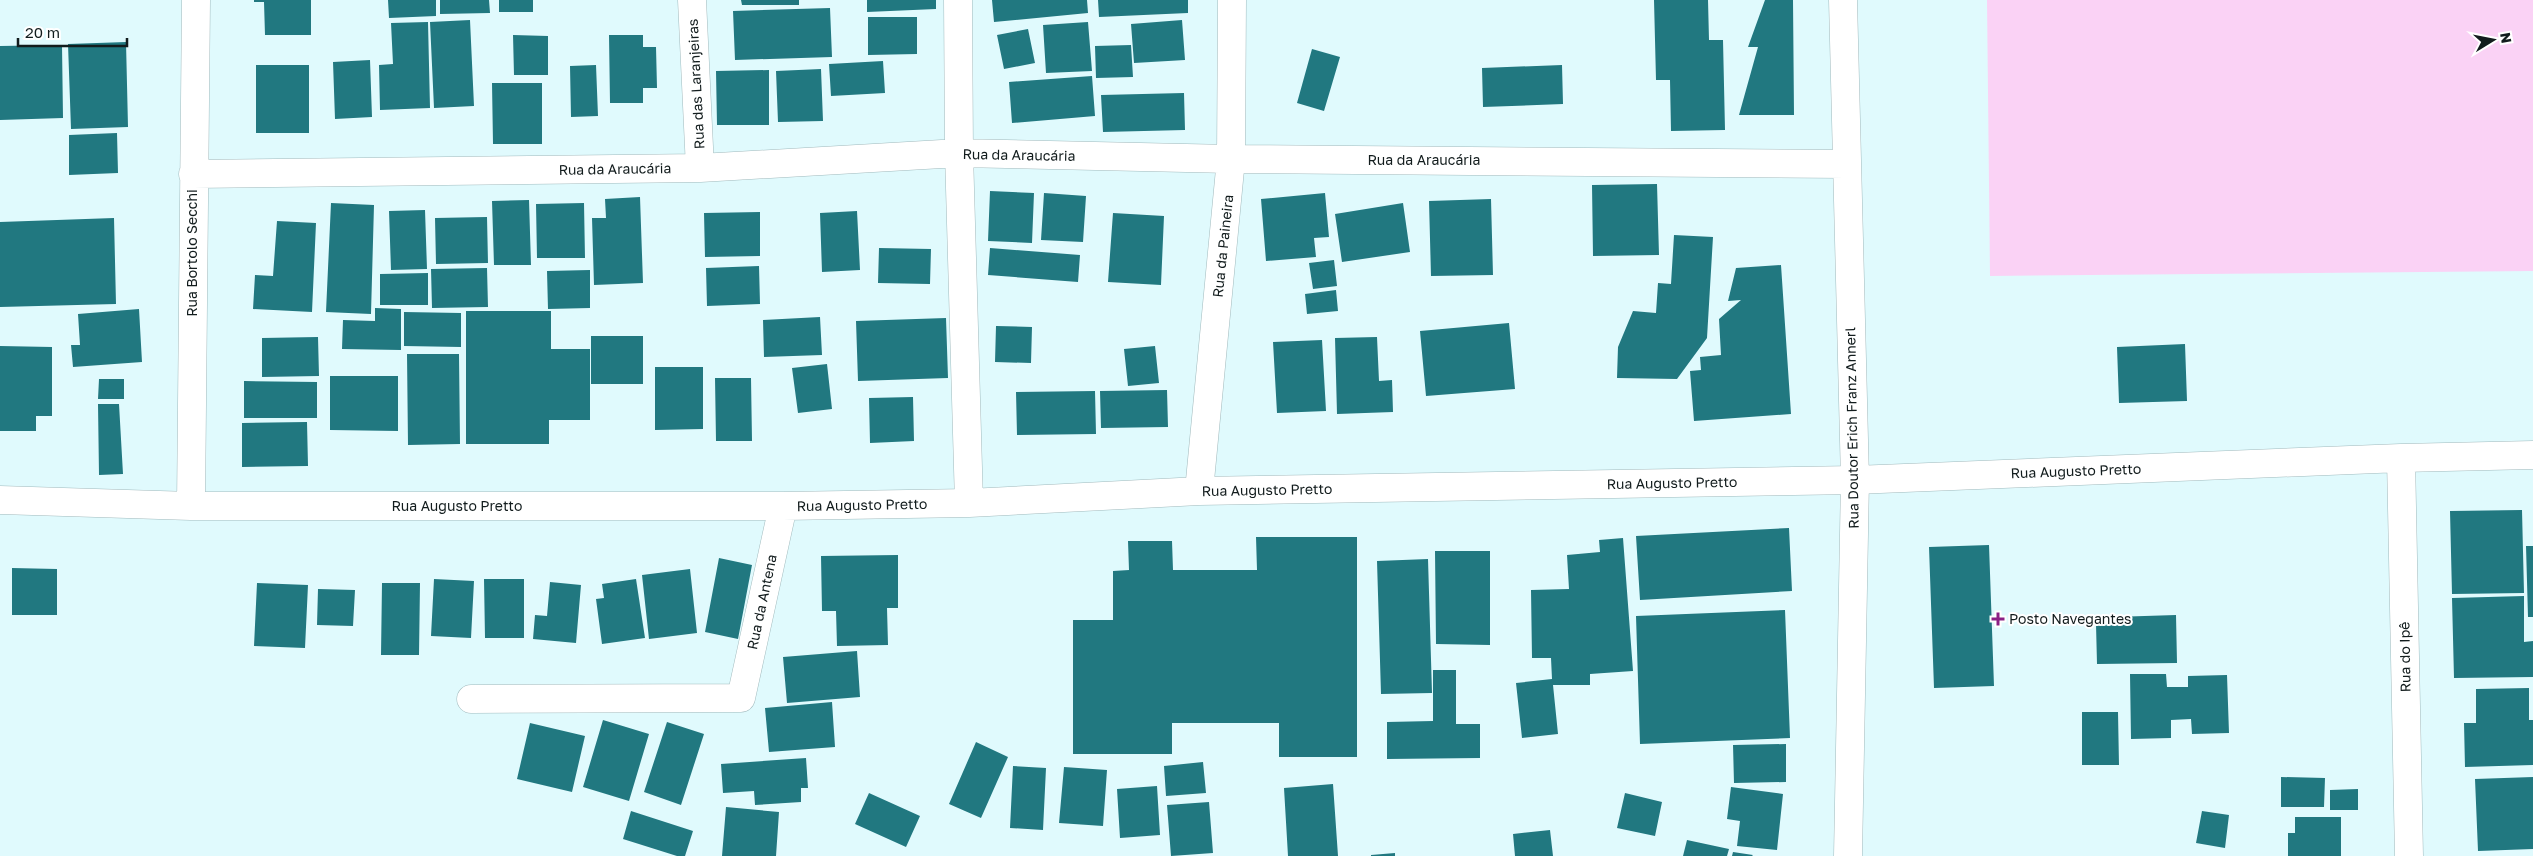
<svg xmlns="http://www.w3.org/2000/svg" width="2533" height="856" viewBox="0 0 2533 856" font-family="'Golos Text',sans-serif">
	<style>
		.green { fill: #fad2f5 }
		.building { fill: #217880 }
		.lines { fill: none; stroke-linecap: round; stroke-linejoin: round }
		.minor-casing { stroke: #a1babd; stroke-width: 29 }
		.minor { stroke: #fff; stroke-width: 28 }
		.poi-dot { fill: #8b2085; stroke: #fff; stroke-width: 2 }
		.labels { text-anchor: middle; stroke-width: 4; stroke-linejoin: round; paint-order: stroke }
		.street-label { font-size: 14px; fill: #121c1d; stroke: #fff }
		.poi-label { font-size: 14px; fill: #121c1d; stroke: #fff; text-anchor: start }
	</style>
	<rect width="100%" height="100%" fill="#e0fafd"/>
	<path class="green" d="M 1987,0 L 2533,0 L 2533,271 L 1990,276 Z"/>
	<path class="building" d="M 254,0 L 311,0 L 311,35 L 265,35 L 264,2 L 254,2 Z
		M 388,0 L 436,0 L 436,16 L 389,18 Z
		M 440,0 L 489,0 L 490,13 L 440,14 Z
		M 499,0 L 533,0 L 533,12 L 499,12 Z
		M 741,0 L 799,0 L 799,5 L 742,5 Z
		M 867,0 L 936,0 L 936,9 L 867,12 Z
		M 992,0 L 1087,0 L 1088,13 L 994,22 Z
		M 1098,0 L 1188,0 L 1188,13 L 1099,17 Z
		M 1654,0 L 1708,0 L 1709,40 L 1723,40 L 1725,130 L 1671,131 L 1670,80 L 1656,80 Z
		M 1765,0 L 1793,0 L 1794,115 L 1739,115 L 1758,47 L 1748,47 Z
		M 830,8 L 832,57 L 735,60 L 733,11 Z
		M 868,17 L 917,17 L 917,54 L 868,55 Z
		M 470,20 L 474,106 L 434,108 L 430,22 Z
		M 1182,20 L 1185,60 L 1134,63 L 1131,24 Z
		M 428,22 L 430,108 L 380,110 L 379,65 L 393,64 L 391,23 Z
		M 1088,22 L 1092,71 L 1046,73 L 1043,25 Z
		M 1028,29 L 1035,63 L 1004,69 L 997,35 Z
		M 513,35 L 548,36 L 548,75 L 514,75 Z
		M 609,35 L 643,35 L 643,47 L 656,47 L 657,88 L 643,88 L 643,103 L 610,103 Z
		M 126,42 L 128,127 L 71,129 L 68,44 Z
		M 62,45 L 63,118 L 0,120 L 0,46 Z
		M 1131,45 L 1133,77 L 1096,78 L 1095,46 Z
		M 1312,49 L 1340,57 L 1324,111 L 1297,103 Z
		M 370,60 L 372,117 L 335,119 L 333,62 Z
		M 883,61 L 885,93 L 831,96 L 829,64 Z
		M 256,65 L 309,65 L 309,133 L 256,133 Z
		M 596,65 L 598,116 L 571,117 L 570,66 Z
		M 1562,65 L 1563,104 L 1483,107 L 1482,68 Z
		M 821,69 L 823,121 L 778,122 L 776,71 Z
		M 769,70 L 769,125 L 717,125 L 716,71 Z
		M 1092,76 L 1095,116 L 1012,123 L 1009,82 Z
		M 492,83 L 542,83 L 542,144 L 493,144 Z
		M 1184,93 L 1185,130 L 1103,132 L 1101,95 Z
		M 117,133 L 118,173 L 69,175 L 69,135 Z
		M 1657,184 L 1659,255 L 1593,256 L 1592,185 Z
		M 990,191 L 1034,193 L 1032,243 L 988,241 Z
		M 1044,193 L 1086,196 L 1083,242 L 1041,240 Z
		M 1325,193 L 1329,237 L 1314,238 L 1316,257 L 1266,261 L 1261,199 Z
		M 640,197 L 643,283 L 594,285 L 592,218 L 606,218 L 605,199 Z
		M 1491,199 L 1493,275 L 1431,276 L 1429,201 Z
		M 529,200 L 531,265 L 494,265 L 492,201 Z
		M 331,203 L 374,205 L 371,314 L 326,312 Z
		M 584,203 L 585,258 L 537,258 L 536,204 Z
		M 1403,203 L 1410,252 L 1342,262 L 1335,214 Z
		M 425,210 L 427,269 L 391,270 L 389,211 Z
		M 857,211 L 860,270 L 822,272 L 820,213 Z
		M 760,212 L 760,256 L 705,257 L 704,213 Z
		M 1113,213 L 1164,216 L 1161,285 L 1108,282 Z
		M 487,217 L 488,263 L 436,264 L 435,218 Z
		M 114,218 L 116,304 L 0,307 L 0,222 Z
		M 277,221 L 316,223 L 312,312 L 253,309 L 255,275 L 273,276 Z
		M 1674,235 L 1713,237 L 1707,338 L 1677,379 L 1617,378 L 1618,347 L 1633,311 L 1656,313 L 1658,283 L 1671,284 Z
		M 879,248 L 931,249 L 930,284 L 878,283 Z
		M 990,248 L 1080,255 L 1078,282 L 988,275 Z
		M 1334,260 L 1337,286 L 1313,289 L 1309,263 Z
		M 1781,265 L 1791,414 L 1694,421 L 1690,371 L 1701,370 L 1700,357 L 1721,355 L 1719,319 L 1741,300 L 1728,301 L 1736,268 Z
		M 759,266 L 760,304 L 707,306 L 706,268 Z
		M 487,268 L 488,307 L 432,308 L 431,269 Z
		M 590,270 L 590,308 L 548,309 L 547,271 Z
		M 428,273 L 428,305 L 380,305 L 380,274 Z
		M 1336,290 L 1338,311 L 1307,314 L 1305,294 Z
		M 375,308 L 401,309 L 401,350 L 342,349 L 343,320 L 375,321 Z
		M 139,309 L 142,362 L 73,367 L 71,345 L 80,345 L 78,314 Z
		M 466,311 L 551,311 L 551,349 L 590,349 L 590,420 L 549,420 L 549,444 L 466,444 Z
		M 404,312 L 461,313 L 461,347 L 404,346 Z
		M 820,317 L 822,355 L 764,357 L 763,320 Z
		M 946,318 L 948,378 L 858,381 L 856,321 Z
		M 1509,323 L 1515,389 L 1426,396 L 1420,331 Z
		M 996,326 L 1032,327 L 1031,363 L 995,362 Z
		M 591,336 L 643,336 L 643,384 L 591,384 Z
		M 318,337 L 319,376 L 262,377 L 262,338 Z
		M 1377,337 L 1379,381 L 1392,380 L 1393,412 L 1337,414 L 1335,338 Z
		M 1322,340 L 1326,411 L 1277,413 L 1273,342 Z
		M 2185,344 L 2187,401 L 2119,403 L 2117,347 Z
		M 0,346 L 52,347 L 52,416 L 36,416 L 36,431 L 0,431 Z
		M 1155,346 L 1159,383 L 1128,386 L 1124,349 Z
		M 407,354 L 459,354 L 460,444 L 408,445 Z
		M 827,364 L 832,409 L 798,413 L 792,368 Z
		M 655,367 L 703,367 L 703,429 L 655,430 Z
		M 330,376 L 398,376 L 398,431 L 330,430 Z
		M 715,378 L 751,378 L 752,441 L 716,441 Z
		M 99,379 L 124,379 L 124,399 L 98,399 Z
		M 244,381 L 317,382 L 317,418 L 244,418 Z
		M 1167,390 L 1168,427 L 1101,428 L 1100,391 Z
		M 1095,391 L 1096,434 L 1017,435 L 1016,392 Z
		M 913,397 L 914,441 L 870,443 L 869,398 Z
		M 98,404 L 119,404 L 123,474 L 99,475 Z
		M 307,422 L 308,466 L 242,467 L 242,423 Z
		M 2522,510 L 2524,593 L 2452,594 L 2450,511 Z
		M 1789,528 L 1792,591 L 1640,600 L 1636,536 Z
		M 1256,537 L 1357,537 L 1357,757 L 1279,757 L 1279,723 L 1172,723 L 1172,754 L 1073,754 L 1073,620 L 1113,620 L 1113,571 L 1129,570 L 1128,541 L 1172,541 L 1173,570 L 1257,570 Z
		M 1623,538 L 1633,671 L 1590,674 L 1590,685 L 1553,685 L 1558,734 L 1522,738 L 1516,683 L 1552,679 L 1551,658 L 1532,658 L 1531,590 L 1569,589 L 1567,555 L 1600,552 L 1599,540 Z
		M 1989,545 L 1994,686 L 1934,688 L 1929,547 Z
		M 2526,546 L 2533,546 L 2533,617 L 2528,617 Z
		M 1435,551 L 1490,551 L 1490,645 L 1436,644 Z
		M 898,555 L 898,608 L 887,608 L 888,645 L 837,646 L 836,611 L 822,611 L 821,556 Z
		M 719,558 L 752,565 L 738,639 L 705,632 Z
		M 1428,559 L 1432,693 L 1381,694 L 1377,561 Z
		M 12,568 L 57,569 L 57,615 L 12,615 Z
		M 690,569 L 697,633 L 649,639 L 642,575 Z
		M 434,579 L 474,581 L 471,638 L 431,636 Z
		M 484,579 L 524,579 L 524,638 L 485,638 Z
		M 636,579 L 645,638 L 602,644 L 596,599 L 604,598 L 602,584 Z
		M 550,582 L 581,585 L 576,643 L 533,639 L 535,615 L 547,616 Z
		M 257,583 L 308,585 L 305,648 L 254,646 Z
		M 382,583 L 420,583 L 419,655 L 381,655 Z
		M 318,589 L 355,590 L 353,626 L 317,625 Z
		M 2524,596 L 2524,642 L 2533,641 L 2533,677 L 2454,678 L 2452,598 Z
		M 1785,610 L 1790,738 L 1640,744 L 1636,616 Z
		M 2176,615 L 2177,663 L 2097,664 L 2096,624 L 2113,624 L 2113,617 Z
		M 857,651 L 860,697 L 787,703 L 783,657 Z
		M 1433,670 L 1456,670 L 1456,724 L 1480,724 L 1480,758 L 1387,759 L 1387,722 L 1433,721 Z
		M 2130,674 L 2166,674 L 2167,687 L 2188,687 L 2188,676 L 2227,675 L 2229,733 L 2192,734 L 2191,719 L 2171,720 L 2171,738 L 2131,739 Z
		M 2529,688 L 2529,720 L 2533,720 L 2533,765 L 2465,767 L 2464,723 L 2476,723 L 2476,689 Z
		M 832,702 L 835,747 L 769,752 L 765,708 Z
		M 2082,712 L 2118,712 L 2119,765 L 2082,765 Z
		M 603,720 L 649,734 L 629,801 L 583,787 Z
		M 667,722 L 704,734 L 681,805 L 644,792 Z
		M 530,723 L 585,736 L 572,792 L 517,779 Z
		M 976,742 L 1008,757 L 981,818 L 949,804 Z
		M 1786,744 L 1786,782 L 1734,783 L 1733,745 Z
		M 806,758 L 808,788 L 801,788 L 801,802 L 755,805 L 754,791 L 723,793 L 721,764 Z
		M 1203,762 L 1206,793 L 1166,796 L 1164,766 Z
		M 1013,766 L 1046,768 L 1043,830 L 1010,828 Z
		M 1064,767 L 1107,770 L 1103,826 L 1059,823 Z
		M 2281,777 L 2325,778 L 2324,807 L 2281,807 Z
		M 2533,777 L 2533,849 L 2478,851 L 2475,779 Z
		M 1333,784 L 1338,856 L 1288,856 L 1284,788 Z
		M 1157,786 L 1160,835 L 1120,838 L 1117,789 Z
		M 1731,787 L 1783,794 L 1777,850 L 1737,846 L 1740,821 L 1727,819 Z
		M 2358,789 L 2358,810 L 2330,810 L 2330,790 Z
		M 869,793 L 920,816 L 906,847 L 855,824 Z
		M 1625,793 L 1662,802 L 1655,836 L 1617,828 Z
		M 1209,802 L 1213,853 L 1171,856 L 1167,805 Z
		M 726,807 L 779,812 L 776,856 L 722,856 Z
		M 631,811 L 693,831 L 685,856 L 677,856 L 623,839 Z
		M 2202,811 L 2229,815 L 2225,848 L 2196,843 Z
		M 2295,817 L 2341,817 L 2341,856 L 2288,856 L 2288,833 L 2295,833 Z
		M 1550,830 L 1553,856 L 1515,856 L 1513,834 Z
		M 1687,840 L 1729,849 L 1727,856 L 1683,856 Z
		M 1733,852 L 1753,855 L 1752,856 L 1732,856 Z
		M 1395,853 L 1395,856 L 1371,856 L 1371,855 Z"/>
	<g class="lines">
		<defs>
			<path id="minor" d="M 692,0 L 700,168
				M 958,0 L 959,153 L 969,503
				M 1843,0 L 1855,480 L 1848,856
				M 193,174 L 700,168 L 959,153 L 1231,159 L 1846,164
				M 2401,458 L 2409,856
				M 1199,491 L 1231,159 L 1232,0
				M 0,500 L 191,506 L 783,506 L 969,503 L 1199,491 L 1855,480 L 2401,458 L 2533,455
				M 191,506 L 196,0
				M 471,699 L 741,698 L 783,506"/>
		</defs>
		<use href="#minor" class="minor-casing"/>
		<use href="#minor" class="minor"/>
	</g>
	<path class="poi-dot" d="M1995.5 611.5h5v5h5v5h-5v5h-5v-5h-5v-5h5z"/>
	<g class="labels">
		<g class="street-label">
			<text transform="translate(696 84) rotate(-93)" y="5">Rua das Laranjeiras</text>
			<text transform="translate(1019 155) rotate(1)" y="5">Rua da Araucária</text>
			<text x="1424" y="165">Rua da Araucária</text>
			<text transform="translate(615 169) rotate(-1)" y="5">Rua da Araucária</text>
			<text transform="translate(1223 246) rotate(-84)" y="5">Rua da Paineira</text>
			<text transform="translate(192 253) rotate(-90)" y="5">Rua Bortolo Secchi</text>
			<text transform="translate(1852 428) rotate(-91)" y="5">Rua Doutor Erich Franz Annerl</text>
			<text transform="translate(2076 471) rotate(-2)" y="5">Rua Augusto Pretto</text>
			<text transform="translate(1672 483) rotate(-1)" y="5">Rua Augusto Pretto</text>
			<text transform="translate(1267 490) rotate(-1)" y="5">Rua Augusto Pretto</text>
			<text transform="translate(862 505) rotate(-1)" y="5">Rua Augusto Pretto</text>
			<text x="457" y="511">Rua Augusto Pretto</text>
			<text transform="translate(762 602) rotate(-78)" y="5">Rua da Antena</text>
			<text transform="translate(2405 657) rotate(-91)" y="5">Rua do Ipê</text>
		</g>
		<g class="poi-label">
			<text x="2009" y="624">Posto Navegantes</text>
		</g>
	</g>
	<g transform="translate(2493 40) rotate(80)" stroke="#ffffff" stroke-width="4" paint-order="stroke">
	<path d="M0-4L9 19L0 12L-9 19Z" fill="#121c1d"/>
	<text y="-8" font-size="14" font-weight="bold" text-anchor="middle" fill="#121c1d">N</text>
	</g>
	<path d="M18 38v8h109v-8" fill="none" stroke="#121c1d" stroke-width="2.5"/>
	<text x="25" y="38" font-size="15" fill="#121c1d" stroke="#ffffff" stroke-width="4" paint-order="stroke">20 m</text>
</svg>
